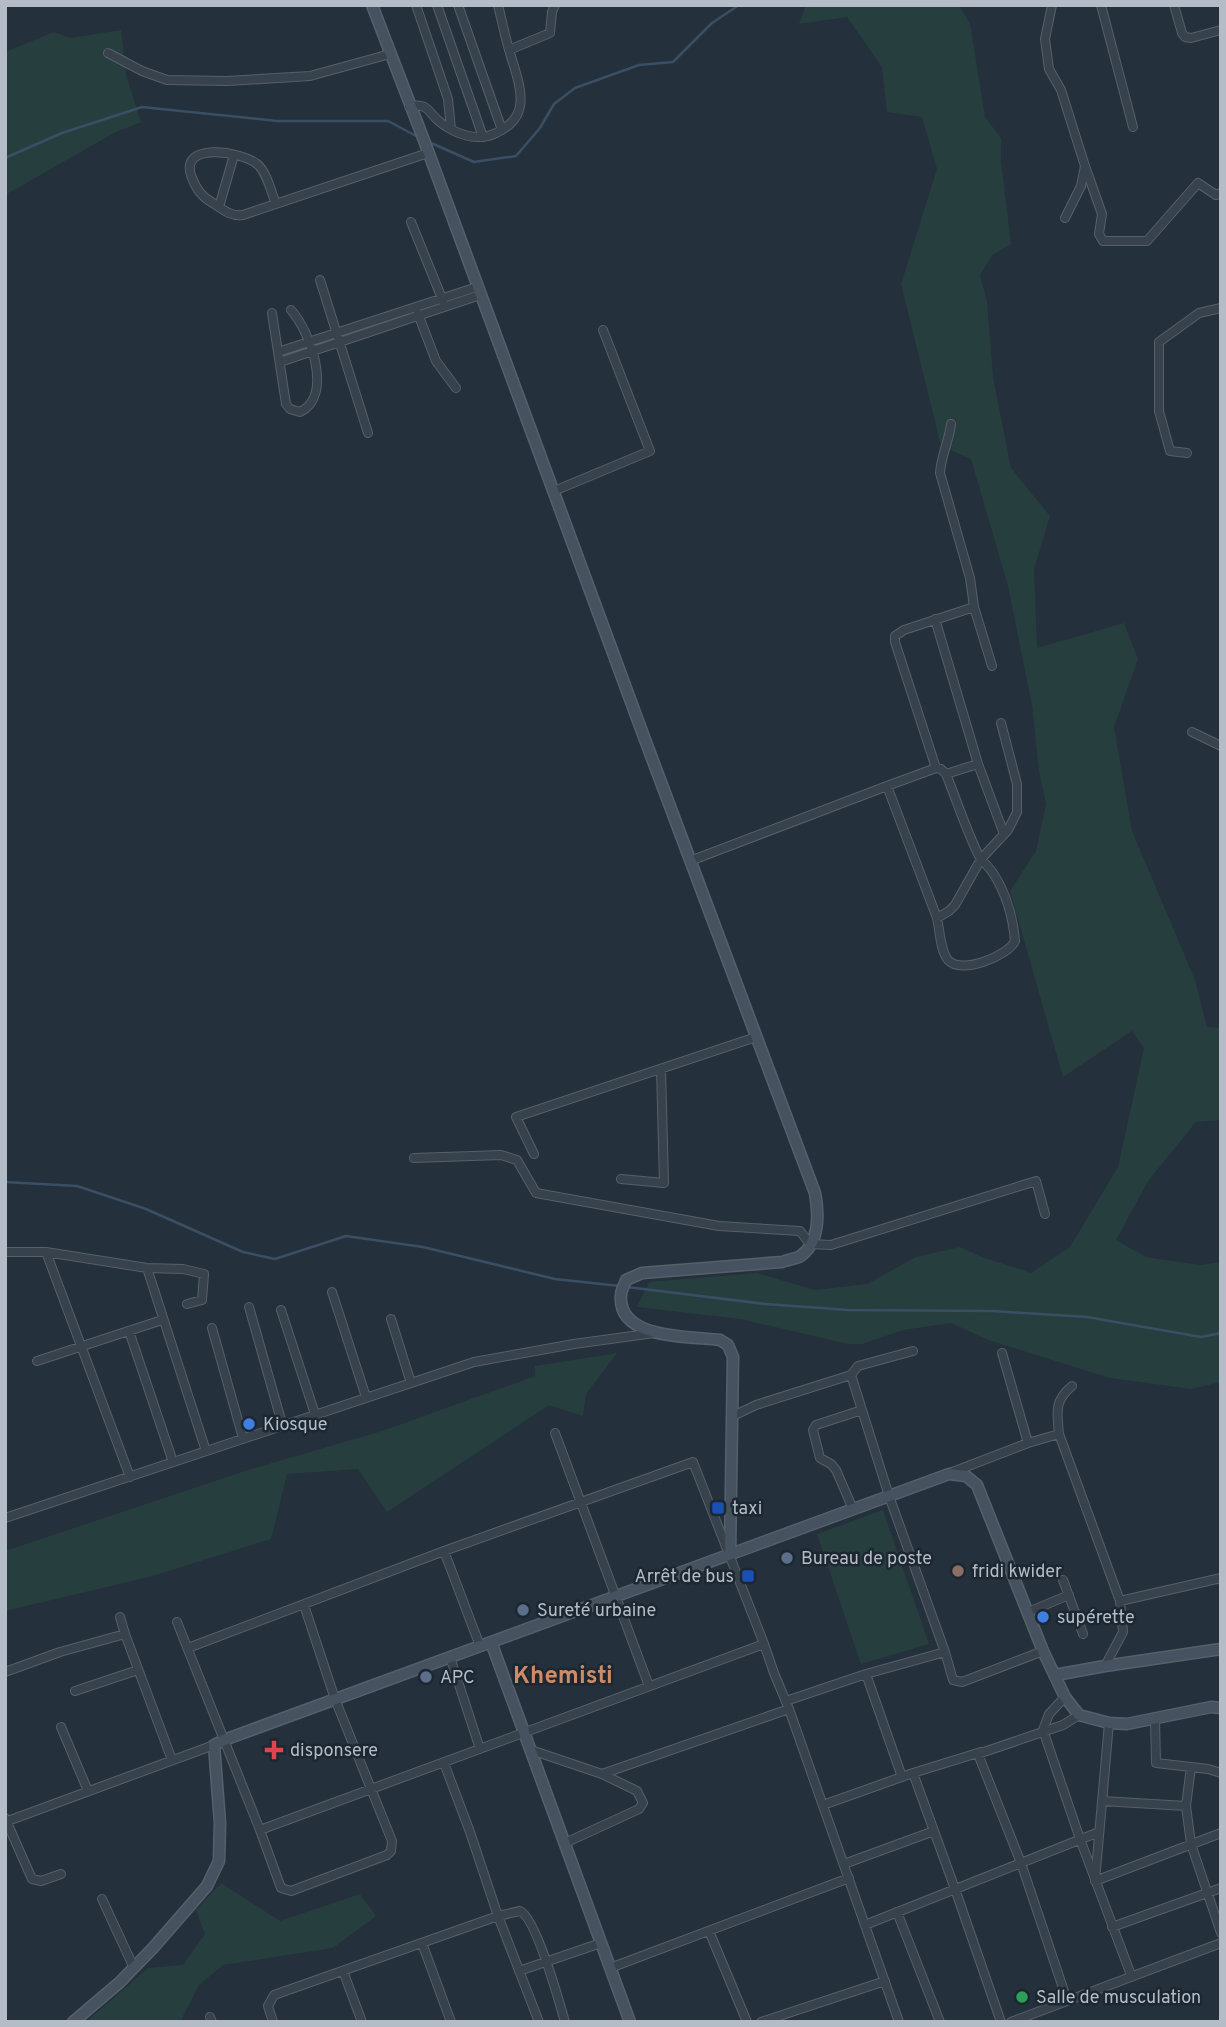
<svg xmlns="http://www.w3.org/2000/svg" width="1226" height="2027" viewBox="0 0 1226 2027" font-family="Overpass,sans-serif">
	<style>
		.green { fill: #273e3e }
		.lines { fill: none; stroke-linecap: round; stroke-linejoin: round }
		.stream { stroke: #3b4f64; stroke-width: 2.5 }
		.street-casing { stroke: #56606a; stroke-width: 10 }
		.secondary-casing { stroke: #56606a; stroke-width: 13 }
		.street { stroke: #38424c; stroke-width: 8 }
		.secondary { stroke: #46525f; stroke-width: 10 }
		.shop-dot { fill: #3f7fe0; stroke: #1d2731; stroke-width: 2.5 }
		.transit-dot { fill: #1a4fb4; stroke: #1d2731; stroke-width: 2.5 }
		.service-dot { fill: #5c6f8a; stroke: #1d2731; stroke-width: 2.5 }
		.education-dot { fill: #8d6e63; stroke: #1d2731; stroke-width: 2.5 }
		.health-dot { fill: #e0444e; stroke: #1d2731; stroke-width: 2.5 }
		.leisure-dot { fill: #2e9e5b; stroke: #1d2731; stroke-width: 2.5 }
		.labels { text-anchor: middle; stroke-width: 5; stroke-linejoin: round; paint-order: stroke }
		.poi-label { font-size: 18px; fill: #b4bdc7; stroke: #1d2731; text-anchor: start }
		.district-label { font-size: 24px; font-weight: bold; fill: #cf8b67; stroke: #1d2731 }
	</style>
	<rect width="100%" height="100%" fill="#24303c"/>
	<path class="green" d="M 806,5 L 958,5 L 970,23 L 985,117 L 1001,138 L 1001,161 L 1011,244 L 992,255 L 980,275 L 987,301 L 993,377 L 1011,468 L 1050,516 L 1034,569 L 1037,648 L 1124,623 L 1138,659 L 1114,727 L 1132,831 L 1195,980 L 1207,1027 L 1221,1028 L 1221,1120 L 1196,1122 L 1148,1181 L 1116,1240 L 1146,1257 L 1200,1265 L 1221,1262 L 1221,1382 L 1191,1389 L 1110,1378 L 988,1340 L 951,1323 L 903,1330 L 862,1344 L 848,1344 L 740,1319 L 637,1307 L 649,1282 L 757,1273 L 815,1290 L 867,1284 L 916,1257 L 960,1247 L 982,1257 L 1031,1273 L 1070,1247 L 1118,1167 L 1144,1048 L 1132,1031 L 1063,1077 L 1010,891 L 1036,851 L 1046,804 L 1039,771 L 1032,705 L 1008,586 L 971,459 L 941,446 L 901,284 L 937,169 L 922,117 L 887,112 L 882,67 L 847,17 L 799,24 Z
		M 121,30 L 126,75 L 141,122 L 114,133 L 5,195 L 5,52 L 54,32 L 70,38 Z
		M 617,1353 L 586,1394 L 583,1416 L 549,1405 L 387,1512 L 358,1469 L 287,1474 L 271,1539 L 149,1577 L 5,1611 L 5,1551 L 251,1469 L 382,1431 L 535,1376 L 535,1366 Z
		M 883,1510 L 929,1644 L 861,1664 L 817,1534 Z
		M 221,1883 L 280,1921 L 360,1894 L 376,1916 L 333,1948 L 223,1965 L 199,1985 L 180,2022 L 86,2022 L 148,1968 L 183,1965 L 205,1934 L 196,1910 Z"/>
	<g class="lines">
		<path class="stream" d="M 431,143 L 474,162 L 516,156 L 540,128 L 554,104 L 575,88 L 639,65 L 673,62 L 712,23 L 739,5
			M 5,158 L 62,133 L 142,107 L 277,121 L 388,121 L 418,137
			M 5,1182 L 77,1186 L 146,1209 L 243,1252 L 275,1259 L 346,1236 L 423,1247 L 555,1279 L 620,1286
			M 627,1287 L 765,1304 L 849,1310 L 992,1311 L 1087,1317 L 1201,1337 L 1221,1333"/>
		<defs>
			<path id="street" d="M 416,5 L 448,99 L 451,129
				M 437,5 L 483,137
				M 458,5 L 502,130
				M 1052,5 L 1045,39 L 1049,69 L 1061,90 L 1085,166 L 1081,186 L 1065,218
				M 1101,5 L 1133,127
				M 1174,5 L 1182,33 L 1185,37 L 1191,38 L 1221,30
				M 509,50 L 550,33 L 552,12 L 555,5
				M 108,53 L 142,71 L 167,80 L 227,81 L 310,76 L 390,54
				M 409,106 C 430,103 427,112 440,122 C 444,126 449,128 454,131 C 467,137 482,140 496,133 C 534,116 519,84 510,53 C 505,37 502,21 498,5
				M 1085,166 L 1102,214 L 1099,234 L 1103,241 L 1147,241 L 1198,183 L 1216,195 L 1221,193
				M 276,204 C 271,192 267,172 257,164 C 241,151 177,141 192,178 C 197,190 202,197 213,203 C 222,209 231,217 243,215 L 428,153
				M 219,207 L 234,155
				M 411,222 L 443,301
				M 320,280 L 368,433
				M 272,313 L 286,404 L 290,409 L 300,412 C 334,396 310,331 291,310
				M 418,314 L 436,361 L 456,388
				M 278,352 L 477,287
				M 280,362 L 480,295
				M 1187,453 L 1170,451 L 1159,411 L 1159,342 L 1199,313 L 1221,308
				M 554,491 L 650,451 L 603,330
				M 974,607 L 992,666
				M 935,619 L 978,764
				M 1192,732 L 1221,746
				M 936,768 L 895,642 L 895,636 L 904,630 L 974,607 L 970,578 L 940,473 C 941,456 949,441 951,424
				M 946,774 L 978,764 L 1004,834
				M 887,786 L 936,768 L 941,769 L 946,774 C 957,801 966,830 979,856 C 983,862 989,867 993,873 C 1006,893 1013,918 1015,941 C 1008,956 961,975 948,960 C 940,950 940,931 937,918
				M 690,861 L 887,786 L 937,918 L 949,911 L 955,905 L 981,859 L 1008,830 L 1017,812 L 1017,784 L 1001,723
				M 534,1154 L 516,1117 L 756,1037
				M 414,1158 L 501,1155 L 517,1160 L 536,1193 L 719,1226 L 800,1231 L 810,1244 L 831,1245 L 1036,1181 L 1045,1214
				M 621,1179 L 664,1183 L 661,1069
				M 5,1252 L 46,1252 L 147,1268 L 183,1269 L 204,1274 L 202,1300 L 187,1304
				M 46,1252 L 130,1477
				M 147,1268 L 206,1451
				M 332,1292 L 366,1397
				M 249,1307 L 283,1427
				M 281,1310 L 315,1414
				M 391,1319 L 411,1383
				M 212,1328 L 243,1438
				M 129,1331 L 173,1462
				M 1002,1353 L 1028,1443
				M 37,1361 L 162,1320
				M 851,1375 L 858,1366 L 913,1351
				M 1072,1386 C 1054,1401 1057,1412 1059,1434 L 1120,1601
				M 733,1416 L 756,1405 L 851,1375 L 889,1496 L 945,1652
				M 555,1433 L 649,1686
				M 950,1473 L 1028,1443 L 1059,1434
				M 853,1509 L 836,1470 L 831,1464 L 820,1458 L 813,1430 L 816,1425 L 862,1410
				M 5,1518 L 474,1362 L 574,1344 L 654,1333
				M 444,1551 L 480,1646
				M 1063,1580 L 1083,1634
				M 1028,1612 L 1069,1595
				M 120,1617 L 125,1634
				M 177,1622 L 260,1830 L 764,1644 L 693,1462 L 444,1551 L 188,1648
				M 764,1644 L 774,1673 L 789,1709 L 899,2022
				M 450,1657 L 480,1749
				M 1105,1666 L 1123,1632 L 1120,1601 L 1221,1578
				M 5,1672 L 60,1652 L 125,1634 L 172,1760
				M 866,1674 L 902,1777
				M 75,1691 L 138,1670
				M 1065,1697 L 1049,1714 L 1043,1730 L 1080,1839 L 1131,1975
				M 786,1701 L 866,1674 L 945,1652 L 953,1680 L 962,1682 L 1043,1651
				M 1109,1723 L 1095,1881 L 1221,1833
				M 61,1727 L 88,1791
				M 531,1750 L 602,1774 L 637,1791 L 643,1803 L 639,1809 L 565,1843
				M 444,1763 L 470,1832 L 498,1916 L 539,2022
				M 1191,1767 L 1208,1769 L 1221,1773
				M 913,1773 L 955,1889 L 1001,2022
				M 602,1774 L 789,1709
				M 1102,1801 L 1186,1806 L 1191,1767 L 1156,1763 L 1155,1719
				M 823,1805 L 913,1773 L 981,1752
				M 1186,1806 L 1191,1844 L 1221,1933
				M 5,1818 L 32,1879 L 41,1881 L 61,1874
				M 5,1822 L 214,1745
				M 260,1830 L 281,1888 L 291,1891 L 387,1855 L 391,1851 L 392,1841 L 335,1699 L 304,1605
				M 844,1864 L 934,1831
				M 102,1899 L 134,1968
				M 897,1912 L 940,2022
				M 865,1925 L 1099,1832
				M 1112,1927 L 1221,1888
				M 709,1931 L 747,2022
				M 422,1943 L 451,2022
				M 610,1968 L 849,1878
				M 343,1971 L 362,2022
				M 519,1971 L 601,1943
				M 1067,2000 L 1021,1863 L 978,1754 L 1063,1725 L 1079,1715
				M 210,2017 L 212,2022
				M 273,2022 L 268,2006 L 274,1995 L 498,1916 L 520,1911 C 536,1918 559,2001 565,2022
				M 761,2022 L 885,1981
				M 1011,2022 L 1221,1943"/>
			<path id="secondary" d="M 372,5 L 425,143 L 644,737 L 815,1193 C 819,1214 820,1244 799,1257 C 794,1259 787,1260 782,1262 L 642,1273 L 626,1280 C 625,1284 621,1290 621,1295 C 617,1340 690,1336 720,1340 L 728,1345 L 733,1357 L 730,1554
				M 491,1642 L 630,2022
				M 1055,1675 L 1105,1666 L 1221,1649
				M 73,2022 L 119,1983 L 153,1948 L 207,1886 L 219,1861 L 220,1823 L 214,1745 L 224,1740 L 949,1474 L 966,1476 L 977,1485 L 1043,1651 L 1065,1697 L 1079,1715 L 1109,1723 L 1127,1724 L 1211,1707 L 1221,1708"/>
		</defs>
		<use href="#street" class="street-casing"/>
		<use href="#secondary" class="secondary-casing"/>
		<use href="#street" class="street"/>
		<use href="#secondary" class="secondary"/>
	</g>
	<g class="shop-dot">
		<circle cx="249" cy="1424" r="7"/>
		<circle cx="1043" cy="1617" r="7"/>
	</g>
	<g class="transit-dot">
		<rect x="711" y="1501" width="14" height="14" rx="3.5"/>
		<rect x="741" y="1569" width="14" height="14" rx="3.5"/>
	</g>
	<g class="service-dot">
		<circle cx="787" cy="1558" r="7"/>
		<circle cx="523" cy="1610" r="7"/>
		<circle cx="426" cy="1677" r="7"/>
	</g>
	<circle class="education-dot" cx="958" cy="1571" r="7"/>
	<path class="health-dot" d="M270.5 1739.5h7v7h7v7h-7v7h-7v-7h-7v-7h7z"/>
	<circle class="leisure-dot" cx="1022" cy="1997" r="7"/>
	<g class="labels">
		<g class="poi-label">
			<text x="263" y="1430">Kiosque</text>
			<text x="732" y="1514">taxi</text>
			<text x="801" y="1564">Bureau de poste</text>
			<text x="972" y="1577">fridi kwider</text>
			<text x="734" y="1582" text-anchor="end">Arrêt de bus</text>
			<text x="537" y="1616">Sureté urbaine</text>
			<text x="1057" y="1623">supérette</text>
			<text x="440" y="1683">APC</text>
			<text x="290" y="1756">disponsere</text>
			<text x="1036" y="2003">Salle de musculation</text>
		</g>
		<g class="district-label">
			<text x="563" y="1683">Khemisti</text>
		</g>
	</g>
	<rect width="1226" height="2027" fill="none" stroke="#b4bdc7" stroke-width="14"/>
</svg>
